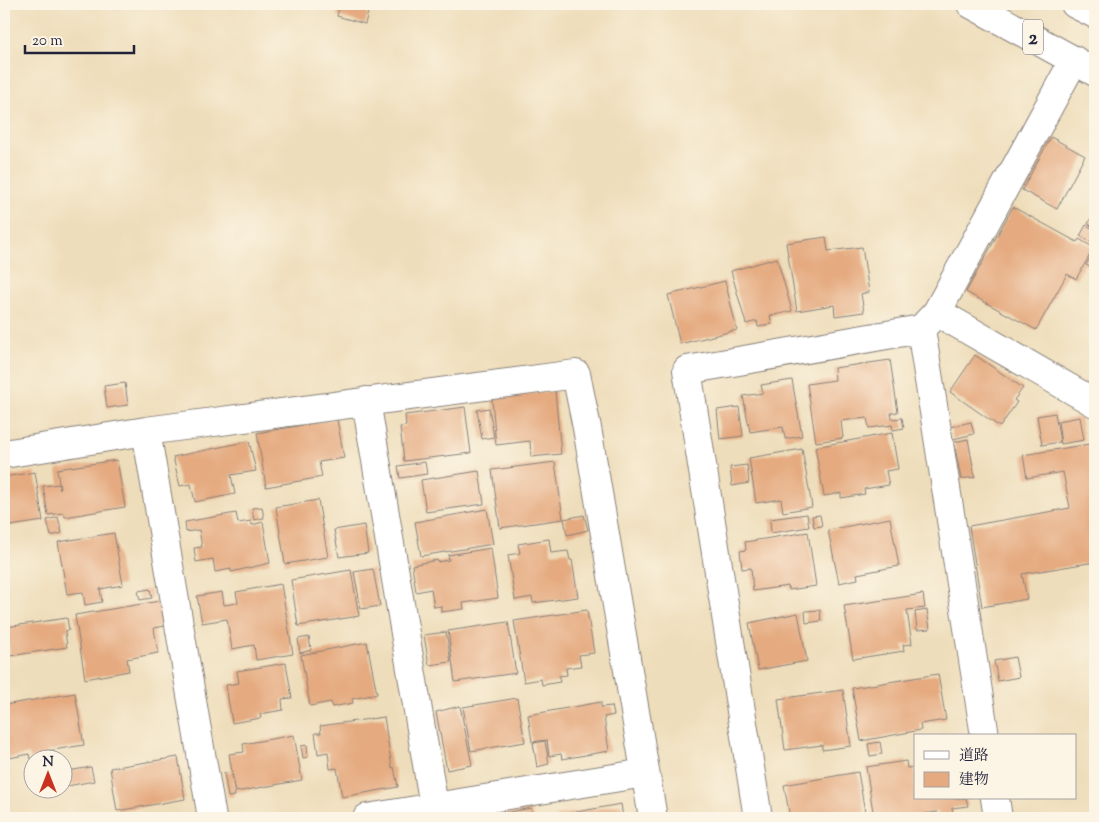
<svg xmlns="http://www.w3.org/2000/svg" width="1099" height="822" viewBox="0 0 1099 822" font-family="'Sorts Mill Goudy','Noto Serif JP',serif">
	<style>
		.building { fill: #e5aa80 }
		.lines { fill: none; stroke-linecap: round; stroke-linejoin: round }
		.street-casing { stroke: #88807a; stroke-width: 30 }
		.highway-casing { stroke: #88807a; stroke-width: 30 }
		.street { stroke: #fff; stroke-width: 28 }
		.highway { stroke: #fff; stroke-width: 28 }
		.labels { text-anchor: middle; stroke-width: 4; stroke-linejoin: round; paint-order: stroke }
		.shield { fill: #fcf5e5; stroke: #63616e; stroke-width: 1 }
		.shield-label { font-size: 20px; font-weight: bold; fill: #22223b }
	</style>
	<rect width="100%" height="100%" fill="#fcf5e5"/>
	<filter id="ink" filterUnits="userSpaceOnUse"><feTurbulence type="fractalNoise" baseFrequency=".02" numOctaves="2"/><feDisplacementMap in="SourceGraphic" scale="10" xChannelSelector="R" yChannelSelector="G"/><feConvolveMatrix kernelMatrix="1 2 1 2 8 2 1 2 1" color-interpolation-filters="sRGB"/></filter>
	<filter id="wash" filterUnits="userSpaceOnUse"><feTurbulence type="fractalNoise" baseFrequency=".0096" numOctaves="4" result="noise"/><feDisplacementMap in="SourceGraphic" scale="20" xChannelSelector="R" yChannelSelector="G"/><feGaussianBlur stdDeviation="1.12" result="paint"/><feColorMatrix in="noise" values="0 0 0 0 0 0 0 0 0 0 0 0 0 0 0 0 0 1.4 0 .05"/><feComposite in="paint" operator="in"/></filter>
	<g filter="url(#wash)">
		<rect width="100%" height="100%" fill="#eeddba"/>
		<g id="blocks">
			<path class="building" d="M 340,4 L 370,4 L 365,24 L 337,16 Z
				M 1051,137 L 1085,156 L 1057,209 L 1022,190 Z
				M 1013,207 L 1077,242 L 1079,239 L 1094,248 L 1076,279 L 1067,274 L 1036,330 L 966,292 Z
				M 1095,211 L 1095,228 L 1088,224 Z
				M 1086,225 L 1095,230 L 1095,244 L 1080,236 Z
				M 826,237 L 828,251 L 862,247 L 869,292 L 861,294 L 864,312 L 835,316 L 834,305 L 797,311 L 786,243 Z
				M 1094,251 L 1095,252 L 1095,270 L 1086,265 Z
				M 777,258 L 792,311 L 770,316 L 772,324 L 758,327 L 757,321 L 746,324 L 731,271 Z
				M 725,281 L 737,330 L 680,344 L 668,295 Z
				M 975,355 L 1023,388 L 1014,400 L 1017,402 L 1000,427 L 950,392 Z
				M 890,360 L 898,412 L 891,413 L 892,419 L 902,418 L 904,428 L 893,430 L 892,425 L 869,428 L 867,418 L 841,421 L 843,438 L 816,442 L 807,384 L 835,380 L 834,368 Z
				M 792,380 L 802,436 L 785,439 L 783,427 L 750,432 L 743,396 L 763,393 L 761,385 Z
				M 125,383 L 128,405 L 107,408 L 104,386 Z
				M 555,391 L 561,454 L 531,457 L 530,441 L 496,445 L 492,399 L 498,398 L 498,396 Z
				M 465,407 L 471,453 L 404,461 L 400,427 L 406,426 L 405,415 Z
				M 739,407 L 743,436 L 720,439 L 717,410 Z
				M 489,408 L 494,437 L 482,439 L 477,410 Z
				M 1055,413 L 1060,442 L 1042,445 L 1037,416 Z
				M 1080,417 L 1084,440 L 1061,444 L 1058,421 Z
				M 337,419 L 344,458 L 319,462 L 322,477 L 266,487 L 257,433 Z
				M 971,422 L 974,434 L 953,439 L 950,427 Z
				M 892,433 L 898,469 L 886,471 L 889,485 L 864,489 L 865,494 L 841,498 L 841,493 L 824,496 L 815,447 Z
				M 968,439 L 975,477 L 961,479 L 954,442 Z
				M 249,441 L 256,471 L 231,475 L 235,494 L 195,502 L 191,484 L 180,486 L 173,457 Z
				M 1095,443 L 1095,562 L 1022,574 L 1027,599 L 982,607 L 969,526 L 1070,508 L 1063,472 L 1027,478 L 1023,455 Z
				M 802,449 L 812,507 L 783,512 L 781,499 L 756,503 L 749,458 Z
				M 117,460 L 125,507 L 65,517 L 64,513 L 48,515 L 43,486 L 59,484 L 60,490 L 57,469 Z
				M 425,462 L 427,474 L 400,478 L 398,466 Z
				M 555,462 L 563,519 L 500,528 L 492,470 Z
				M 747,465 L 749,483 L 732,486 L 730,467 Z
				M 479,471 L 484,504 L 426,512 L 421,480 Z
				M 35,472 L 43,521 L 4,527 L 4,477 Z
				M 318,500 L 328,557 L 285,564 L 276,507 Z
				M 262,507 L 264,518 L 254,520 L 252,508 Z
				M 487,509 L 493,544 L 421,556 L 415,522 Z
				M 236,513 L 238,523 L 251,521 L 252,525 L 263,522 L 270,563 L 231,572 L 231,569 L 215,572 L 213,559 L 196,562 L 194,548 L 202,547 L 199,530 L 186,532 L 185,522 Z
				M 807,514 L 809,527 L 771,533 L 770,519 Z
				M 584,515 L 588,530 L 567,535 L 564,519 Z
				M 820,515 L 822,526 L 814,527 L 812,516 Z
				M 58,517 L 62,533 L 51,536 L 47,520 Z
				M 890,518 L 899,566 L 857,574 L 858,579 L 839,583 L 828,530 Z
				M 364,525 L 368,553 L 339,557 L 334,530 Z
				M 808,532 L 816,586 L 789,590 L 788,586 L 753,591 L 751,568 L 742,569 L 740,551 L 746,550 L 745,542 Z
				M 114,533 L 123,585 L 100,589 L 102,602 L 85,605 L 83,592 L 67,594 L 58,542 Z
				M 549,539 L 551,553 L 568,551 L 570,560 L 572,560 L 578,597 L 533,603 L 532,597 L 515,600 L 508,555 L 520,553 L 518,544 Z
				M 491,548 L 498,598 L 463,603 L 464,609 L 441,612 L 441,606 L 434,607 L 431,589 L 416,592 L 412,565 L 437,560 L 438,562 L 449,560 L 448,555 Z
				M 373,569 L 380,606 L 361,609 L 354,572 Z
				M 351,570 L 359,616 L 298,626 L 291,580 Z
				M 281,584 L 293,654 L 256,660 L 254,645 L 232,649 L 227,619 L 202,623 L 197,596 L 222,592 L 224,605 L 238,603 L 236,592 Z
				M 150,589 L 152,598 L 140,600 L 138,591 Z
				M 923,594 L 925,608 L 907,610 L 912,644 L 903,645 L 904,651 L 853,659 L 844,606 Z
				M 160,601 L 165,626 L 154,628 L 158,653 L 127,659 L 129,671 L 85,679 L 75,615 Z
				M 587,610 L 594,653 L 579,655 L 581,666 L 566,668 L 567,675 L 559,676 L 560,682 L 542,685 L 541,679 L 524,682 L 514,621 Z
				M 820,610 L 821,621 L 806,623 L 805,611 Z
				M 927,610 L 930,629 L 917,630 L 915,612 Z
				M 798,613 L 807,661 L 758,670 L 749,623 Z
				M 67,618 L 69,630 L 65,631 L 67,647 L 10,656 L 6,627 Z
				M 508,622 L 516,673 L 455,682 L 448,631 Z
				M 446,632 L 451,662 L 429,665 L 424,635 Z
				M 309,637 L 311,650 L 300,653 L 298,639 Z
				M 367,642 L 377,694 L 352,699 L 353,703 L 332,707 L 331,702 L 310,706 L 301,655 Z
				M 1015,657 L 1019,677 L 998,681 L 994,661 Z
				M 286,663 L 292,698 L 282,699 L 283,710 L 260,714 L 261,718 L 232,723 L 226,685 L 239,683 L 237,671 Z
				M 938,674 L 946,720 L 920,724 L 921,730 L 861,741 L 852,688 Z
				M 843,690 L 851,746 L 822,750 L 822,745 L 785,750 L 778,699 Z
				M 75,693 L 84,745 L 47,751 L 47,756 L 30,759 L 29,754 L 4,759 L 4,705 Z
				M 517,698 L 525,742 L 471,751 L 463,707 Z
				M 601,702 L 601,707 L 612,706 L 614,715 L 604,717 L 609,751 L 562,759 L 561,754 L 549,756 L 547,740 L 532,742 L 528,715 Z
				M 460,706 L 472,765 L 447,770 L 436,712 Z
				M 384,717 L 392,768 L 394,767 L 398,787 L 342,797 L 337,768 L 330,769 L 328,752 L 318,754 L 315,733 L 321,733 L 320,726 Z
				M 294,735 L 302,780 L 236,792 L 232,774 L 235,796 L 228,797 L 224,773 L 232,772 L 229,754 L 244,752 L 243,744 Z
				M 545,741 L 549,764 L 537,767 L 533,743 Z
				M 880,742 L 882,754 L 870,756 L 868,744 Z
				M 307,745 L 308,757 L 303,758 L 301,746 Z
				M 178,757 L 185,799 L 117,811 L 110,768 Z
				M 906,761 L 907,768 L 915,767 L 915,798 L 966,798 L 968,806 L 952,808 L 953,814 L 938,817 L 937,812 L 923,814 L 924,818 L 874,818 L 866,767 Z
				M 91,767 L 94,781 L 62,787 L 62,772 Z
				M 858,772 L 866,818 L 790,818 L 784,785 Z
				M 621,804 L 623,818 L 554,818 L 554,816 Z
				M 531,808 L 533,818 L 484,818 L 484,817 Z"/>
		</g>
	</g>
	<g filter="url(#ink)">
		<use href="#blocks" fill-opacity="0" stroke="#88807a" stroke-width="1"/>
		<g class="lines">
			<defs>
				<path id="street" d="M 937,312 L 1095,403
					M 921,329 L 985,736
					M 366,401 L 436,818
					M 146,431 L 212,818
					M 4,454 L 146,431 L 576,374 L 587,428 L 653,818
					M 995,798 L 998,818
					M 367,818 L 645,773
					M 758,818 L 687,370 L 921,329 L 937,312 L 1074,60"/>
				<path id="highway" d="M 971,4 L 1095,72
					M 1075,4 L 1095,14"/>
			</defs>
			<use href="#street" class="street-casing"/>
			<use href="#highway" class="highway-casing"/>
			<use href="#street" class="street"/>
			<use href="#highway" class="highway"/>
		</g>
	</g>
	<g class="labels">
		<rect class="shield" x="1023" y="19.5" width="20" height="35" rx="4"/>
		<g class="shield-label">
			<text x="1033" y="44">2</text>
		</g>
	</g>
	<rect width="1099" height="822" fill="none" stroke="#fcf5e5" stroke-width="20"/>
	<rect x="914" y="734" width="162" height="65" fill="#fcf5e5" stroke="#a5a1a1"/>
	<rect x="924" y="751" width="25" height="8" fill="#ffffff" stroke="#a5a1a1"/>
	<text x="959" y="760" font-size="15" fill="#22223b">道路</text>
	<rect x="924" y="772" width="25" height="15" fill="#e5aa80" stroke="#a5a1a1"/>
	<text x="959" y="784" font-size="15" fill="#22223b">建物</text>
	<g transform="translate(48 774)"><circle r="24" fill="#fcf5e5" stroke="#a5a1a1"/>
	<path d="M0-4L9 19L0 12L-9 19Z" fill="#c8321e"/>
	<text y="-8" font-size="14" font-weight="bold" text-anchor="middle" fill="#22223b">N</text>
	</g>
	<path d="M25 45v8h109v-8" fill="none" stroke="#22223b" stroke-width="2.5"/>
	<text x="32" y="45" font-size="15" fill="#22223b" stroke="#fcf5e5" stroke-width="4" paint-order="stroke">20 m</text>
</svg>
